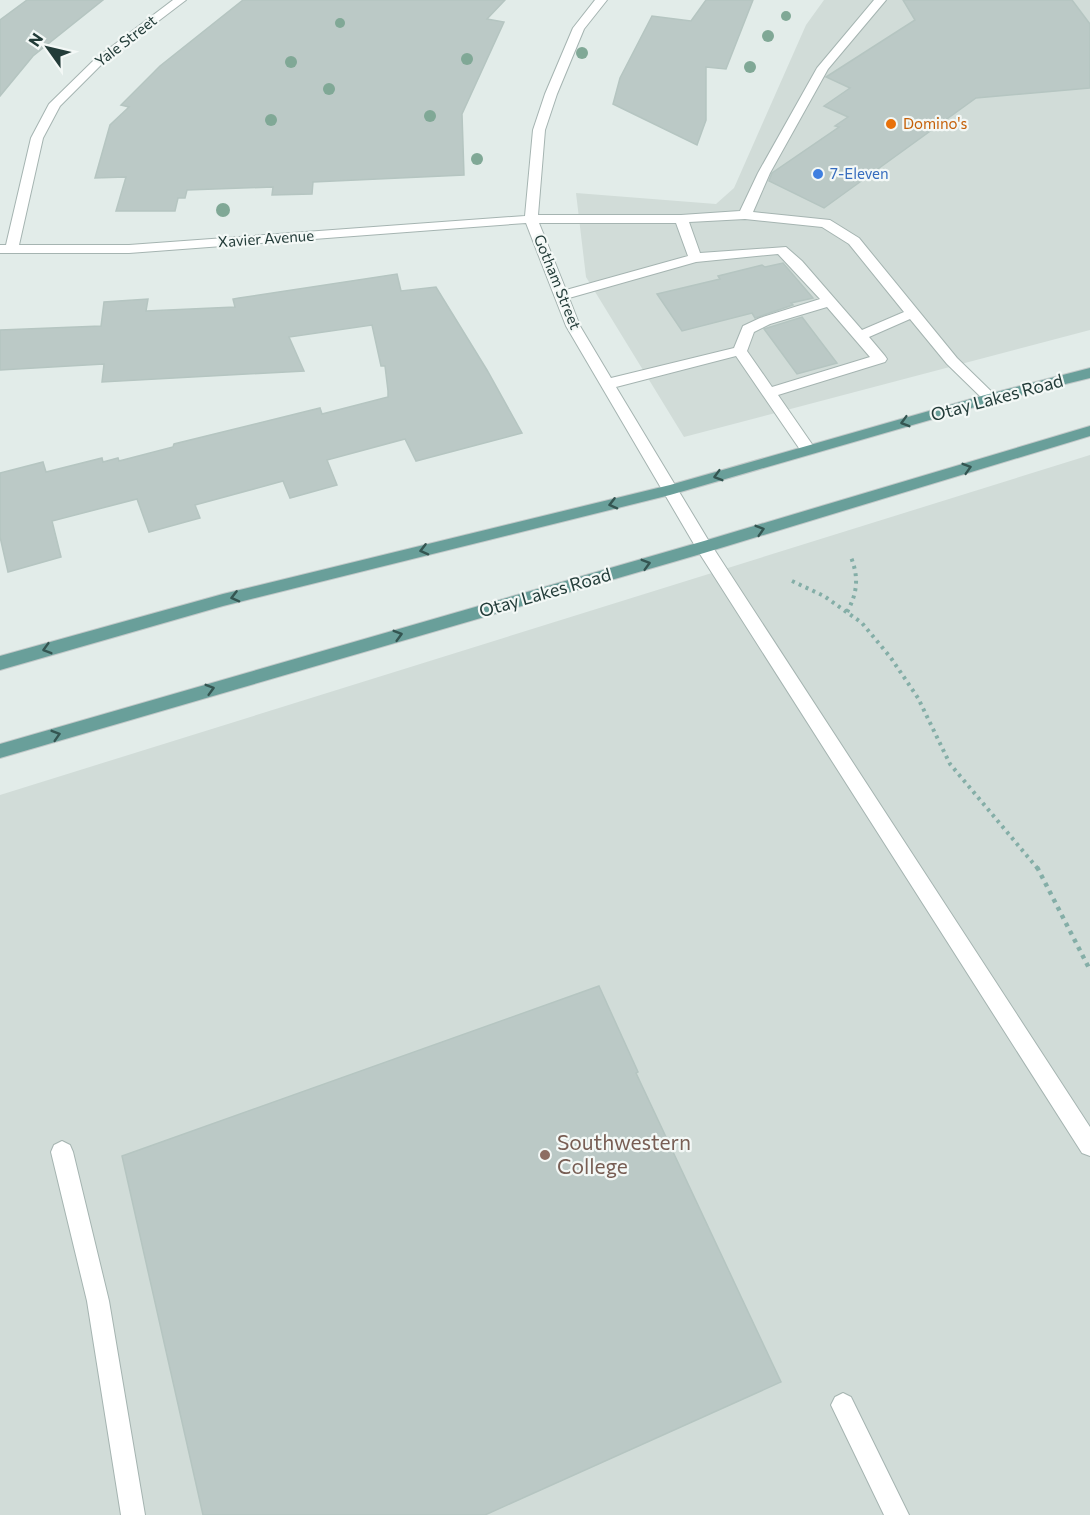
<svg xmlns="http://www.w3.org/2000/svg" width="1090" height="1515" viewBox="0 0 1090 1515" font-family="Commissioner,sans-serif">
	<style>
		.built { fill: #d1dcd8 }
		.building { fill: #bbc9c6; stroke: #b5c5c1; stroke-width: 1.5 }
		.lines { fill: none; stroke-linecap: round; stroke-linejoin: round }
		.minor-casing { stroke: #a5b4b1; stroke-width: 2 }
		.major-casing { stroke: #c1c8c8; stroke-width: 2 }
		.path-far1 { stroke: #84aea7; stroke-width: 4; stroke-dasharray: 3 4.5; stroke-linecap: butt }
		.path { stroke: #84aea7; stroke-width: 4.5; stroke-dasharray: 4 5; stroke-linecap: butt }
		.minor { fill: #fff; fill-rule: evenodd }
		.major { fill: #699f9a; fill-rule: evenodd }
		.tree { fill: #80a896 }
		.oneway { stroke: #345551 }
		.food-dot { fill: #e8710a; stroke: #f3f8f6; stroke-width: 2 }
		.shop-dot { fill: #3f7fe0; stroke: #f3f8f6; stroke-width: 2 }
		.education-dot { fill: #8d6e63; stroke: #f3f8f6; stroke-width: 2 }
		.labels { text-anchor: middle; stroke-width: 4.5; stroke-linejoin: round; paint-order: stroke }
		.far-street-label { font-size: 15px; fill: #233c39; stroke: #f3f8f6 }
		.far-food-label { font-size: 15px; fill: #c56008; stroke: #f3f8f6; text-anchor: start }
		.far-shop-label { font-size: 15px; fill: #366cbe; stroke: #f3f8f6; text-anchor: start }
		.street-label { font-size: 18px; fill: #233c39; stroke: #f3f8f6 }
		.near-education-label { font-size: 21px; fill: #785e54; stroke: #f3f8f6; text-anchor: start }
	</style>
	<rect width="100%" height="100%" fill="#e2ece9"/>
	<path class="built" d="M 824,0 L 1090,0 L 1090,330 L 684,437 L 586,277 L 576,193 L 716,204 L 734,188 L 806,25 Z
		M 1090,455 L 1090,1515 L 0,1515 L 0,795 Z"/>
	<path class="building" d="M 27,0 L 103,0 L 33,56 L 0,96 L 0,20 Z
		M 243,0 L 505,0 L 487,19 L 504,22 L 462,114 L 464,175 L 313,182 L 312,194 L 272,195 L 273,187 L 187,190 L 185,198 L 178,198 L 175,211 L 116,211 L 126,177 L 95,178 L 110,125 L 129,107 L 121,105 L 160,66 Z
		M 706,0 L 753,0 L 726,69 L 706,67 L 706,120 L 697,145 L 613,104 L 620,78 L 652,16 L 691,21 Z
		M 903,0 L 1072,0 L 1090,24 L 1090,88 L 976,98 L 824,208 L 769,181 L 772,173 L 839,127 L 835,126 L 848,117 L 824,106 L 850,88 L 826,77 L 915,20 Z
		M 783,263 L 813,298 L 791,303 L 793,305 L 755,318 L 752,313 L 682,331 L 657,294 L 720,279 L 718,276 L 762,265 L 765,267 Z
		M 397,274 L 401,291 L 436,287 L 487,370 L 522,433 L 416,461 L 405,439 L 327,460 L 337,485 L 290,498 L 283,481 L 195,505 L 200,518 L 149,532 L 137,499 L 52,521 L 61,557 L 8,572 L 0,537 L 0,473 L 43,462 L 46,472 L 102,458 L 103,462 L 118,458 L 119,461 L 173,447 L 174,444 L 320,408 L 322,414 L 388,397 L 388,391 L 385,366 L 381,366 L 372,325 L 289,337 L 304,371 L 102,382 L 104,364 L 0,370 L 0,330 L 101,326 L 104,302 L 148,299 L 146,311 L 235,307 L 233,299 L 239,298 Z
		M 802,317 L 837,363 L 797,374 L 764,329 Z
		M 599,986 L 638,1072 L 636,1073 L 781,1382 L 485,1515 L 203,1515 L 122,1156 Z"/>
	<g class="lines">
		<defs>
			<path id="minor" d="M 173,0 L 186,0 L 102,64 L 60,106 L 43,138 L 19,245 L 129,245 L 525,216 L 533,130 L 545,94 L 573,28 L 595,0 L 607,0 L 584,29 L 557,94 L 545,130 L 538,215 L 681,215 L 740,211 L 758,173 L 817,68 L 874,0 L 886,0 L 828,69 L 770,173 L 753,212 L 830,220 L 859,238 L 957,358 L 995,395 L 997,398 L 995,401 L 985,401 L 947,364 L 910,319 L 869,337 L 885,356 L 887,359 L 885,362 L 778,395 L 816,450 L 808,455 L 803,454 L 736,356 L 616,387 L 710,543 L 1090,1127 L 1090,1156 L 1082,1153 L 698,551 L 566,326 L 526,223 L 129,253 L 0,253 L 0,245 L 6,245 L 31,138 L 49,104 L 94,60 ZM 745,219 L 822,227 L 849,244 L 904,312 L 862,330 L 802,261 L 786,247 L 700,253 L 689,222 ZM 539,223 L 676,223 L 688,256 L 566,290 ZM 778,254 L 820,299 L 760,318 L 743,326 L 734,348 L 611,378 L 580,326 L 569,298 L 696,262 ZM 827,307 L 870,357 L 772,387 L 747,351 L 754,332 L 770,324 Z
				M 62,1141 L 70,1145 L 73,1152 L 109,1301 L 145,1515 L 121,1515 L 87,1301 L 51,1152 L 54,1145 Z
				M 843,1393 L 851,1397 L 909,1515 L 884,1515 L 831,1405 L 835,1397 Z"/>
			<path id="major" d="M 1090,368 L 1090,378 L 992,402 L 670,495 L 223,606 L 0,670 L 0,656 L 223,594 L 670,485 L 985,395 Z
				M 1090,426 L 1090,436 L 704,553 L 0,758 L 0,744 L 704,541 Z"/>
		</defs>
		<use href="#minor" class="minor-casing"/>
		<use href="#major" class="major-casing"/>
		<path class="path-far1" d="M 792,581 L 824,596 L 862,623 L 891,658 L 918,698 L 950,764 L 1038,869
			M 847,612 C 858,592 859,576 850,555"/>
		<path class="path" d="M 1037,867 L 1090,970"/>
		<use href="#minor" class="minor"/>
		<use href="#major" class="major"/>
	</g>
	<g class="tree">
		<circle cx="786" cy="16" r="5"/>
		<circle cx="340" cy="23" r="5"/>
		<circle cx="768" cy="36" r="6"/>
		<circle cx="582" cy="53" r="6"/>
		<circle cx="467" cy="59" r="6"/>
		<circle cx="291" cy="62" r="6"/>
		<circle cx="750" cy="67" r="6"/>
		<circle cx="329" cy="89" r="6"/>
		<circle cx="430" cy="116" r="6"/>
		<circle cx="271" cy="120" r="6"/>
		<circle cx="477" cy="159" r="6"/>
		<circle cx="223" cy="210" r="7"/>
	</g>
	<defs><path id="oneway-chevron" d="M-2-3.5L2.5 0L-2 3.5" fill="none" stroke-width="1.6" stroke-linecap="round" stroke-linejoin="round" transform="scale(1.5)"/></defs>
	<g class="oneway">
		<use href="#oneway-chevron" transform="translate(905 422) rotate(164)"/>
		<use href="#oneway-chevron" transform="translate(967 468) rotate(-17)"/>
		<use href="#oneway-chevron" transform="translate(718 476) rotate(164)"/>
		<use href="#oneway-chevron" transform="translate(613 504) rotate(166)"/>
		<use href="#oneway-chevron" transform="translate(760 530) rotate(-17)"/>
		<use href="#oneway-chevron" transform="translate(424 550) rotate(166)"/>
		<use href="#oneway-chevron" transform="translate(646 564) rotate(-16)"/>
		<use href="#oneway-chevron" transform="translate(235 597) rotate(166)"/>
		<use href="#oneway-chevron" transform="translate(398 635) rotate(-16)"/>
		<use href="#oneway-chevron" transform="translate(47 649) rotate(164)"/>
		<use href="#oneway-chevron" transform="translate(210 689) rotate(-16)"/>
		<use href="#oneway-chevron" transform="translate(56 735) rotate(-17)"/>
	</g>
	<circle class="food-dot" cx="891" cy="124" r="6"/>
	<circle class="shop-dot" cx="818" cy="174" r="6"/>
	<circle class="education-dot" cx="545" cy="1155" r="6"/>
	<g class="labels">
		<g class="far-street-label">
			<text transform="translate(126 41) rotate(-38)" y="5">Yale Street</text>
			<text transform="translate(266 239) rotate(-4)" y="5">Xavier Avenue</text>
			<text transform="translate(557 282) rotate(68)" y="5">Gotham Street</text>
		</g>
		<g class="far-food-label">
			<text x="903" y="129">Domino's</text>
		</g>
		<g class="far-shop-label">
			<text x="830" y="179">7-Eleven</text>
		</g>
		<g class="street-label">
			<text transform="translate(997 398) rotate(-15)" y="6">Otay Lakes Road</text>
			<text transform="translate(545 593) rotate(-16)" y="6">Otay Lakes Road</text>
		</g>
		<g class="near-education-label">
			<text x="557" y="1150">Southwestern<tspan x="557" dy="24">College</tspan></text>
		</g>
	</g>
	<g transform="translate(48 48) rotate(304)" stroke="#f3f8f6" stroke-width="4.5" paint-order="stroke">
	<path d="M0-4.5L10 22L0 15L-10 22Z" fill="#233c39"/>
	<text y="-9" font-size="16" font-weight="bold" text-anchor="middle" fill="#233c39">N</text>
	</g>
</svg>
